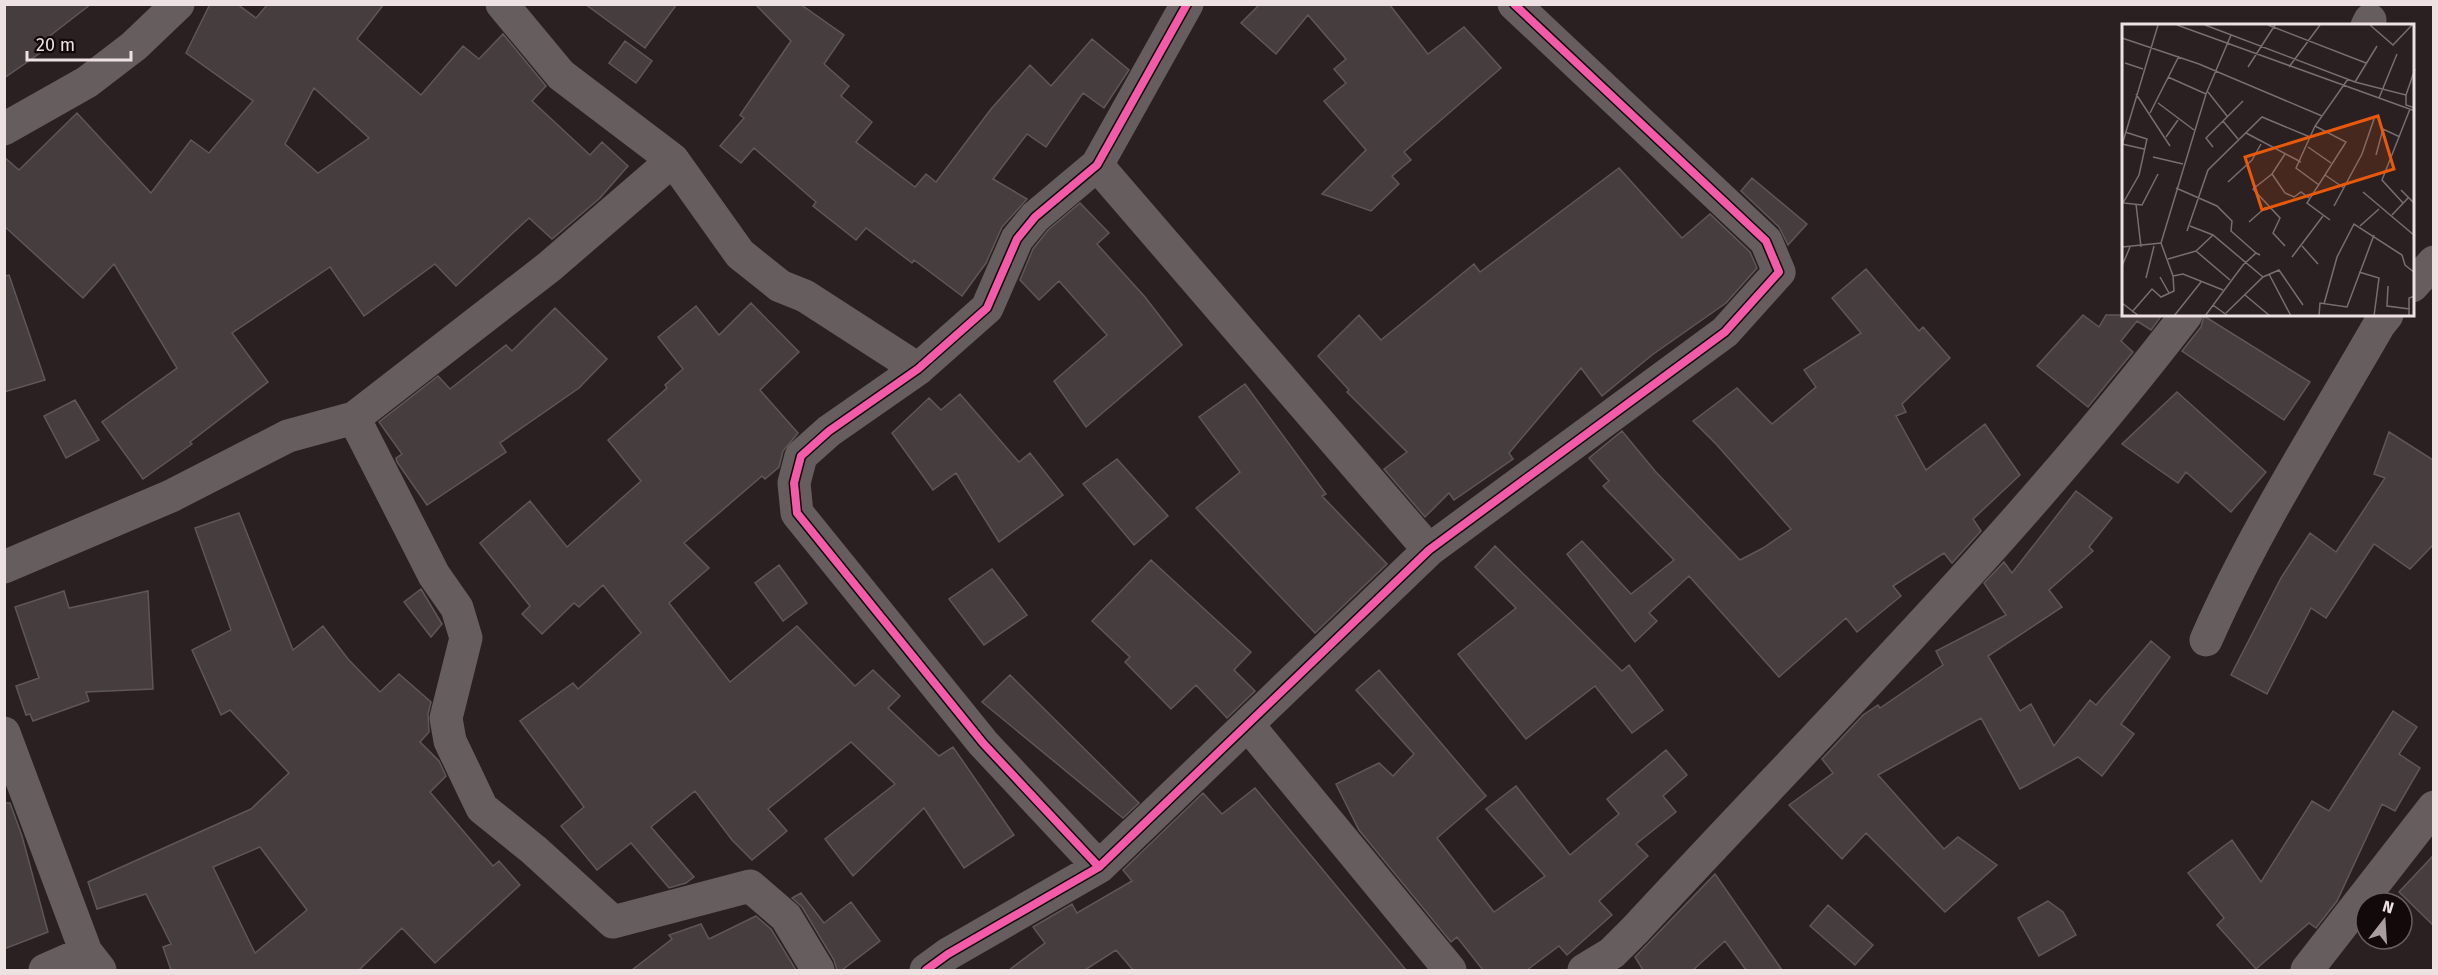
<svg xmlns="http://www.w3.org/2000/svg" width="2438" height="975" viewBox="0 0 2438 975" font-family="'Fira Sans',sans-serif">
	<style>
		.building { fill: #453d3e; stroke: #5f5658; stroke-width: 1.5; fill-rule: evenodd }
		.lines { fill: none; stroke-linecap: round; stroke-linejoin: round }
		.minor { stroke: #655d5e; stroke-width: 33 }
		.cycleway-casing { stroke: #11090a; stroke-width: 11 }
		.cycleway { stroke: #f35aa7; stroke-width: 8 }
		.inset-road { fill: none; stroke: #786d6f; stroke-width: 1.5 }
		.view { fill: #e8590c; fill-opacity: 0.15; stroke: #e8590c; stroke-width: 3 }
		.inset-edge { fill: none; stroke: #ede1e2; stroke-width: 3 }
	</style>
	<rect width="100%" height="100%" fill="#2a2022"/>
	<path class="building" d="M 4,4 L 91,4 L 38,45 L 43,51 L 4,78 Z
		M 210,4 L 237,4 L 256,18 L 268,4 L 384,4 L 357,39 L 421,95 L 463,46 L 479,59 L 503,34 L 546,86 L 532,101 L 590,155 L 602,142 L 628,166 L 600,198 L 552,239 L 529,218 L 456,286 L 435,264 L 364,316 L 330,267 L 232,333 L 268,382 L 190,442 L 192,444 L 143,479 L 102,422 L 177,368 L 114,264 L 83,298 L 4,226 L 4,157 L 19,170 L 77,113 L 151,193 L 191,140 L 209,153 L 253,101 L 186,53 ZM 314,88 L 369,138 L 318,173 L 285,144 Z
		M 585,4 L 677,4 L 645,48 Z
		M 755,4 L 800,4 L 844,35 L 824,64 L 849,86 L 841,96 L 872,122 L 856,142 L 915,187 L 926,174 L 936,182 L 991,109 L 1030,65 L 1051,86 L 1092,39 L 1129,70 L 1104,108 L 1083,93 L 1046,147 L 1027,134 L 993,179 L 1027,199 L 1002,227 L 986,263 L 962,296 L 914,260 L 912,263 L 866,228 L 856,240 L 813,206 L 816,202 L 754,148 L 741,163 L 720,146 L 744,118 L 740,115 L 791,41 Z
		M 1260,4 L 1389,4 L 1428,54 L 1464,27 L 1501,68 L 1404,152 L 1411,160 L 1392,176 L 1399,184 L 1371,211 L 1322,194 L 1366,150 L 1324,101 L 1346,83 L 1334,69 L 1346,59 L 1308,15 L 1276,54 L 1241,23 Z
		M 625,41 L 652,61 L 636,83 L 609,63 Z
		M 1619,168 L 1682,238 L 1710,214 L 1750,252 L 1757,268 L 1726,303 L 1652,355 L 1602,396 L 1581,368 L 1509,453 L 1513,459 L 1454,500 L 1449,493 L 1425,517 L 1384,469 L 1407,452 L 1347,392 L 1349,390 L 1318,356 L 1359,315 L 1381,340 L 1474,264 L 1480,272 Z
		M 1752,178 L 1807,224 L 1788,245 L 1779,227 L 1741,191 Z
		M 1080,203 L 1109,233 L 1097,244 L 1145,297 L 1182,345 L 1086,427 L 1054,381 L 1107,335 L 1059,281 L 1039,300 L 1020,280 L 1033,249 L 1048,230 Z
		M 1866,269 L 1919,331 L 1923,327 L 1950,358 L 1902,404 L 1906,412 L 1896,416 L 1926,470 L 1985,424 L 2020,475 L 1973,519 L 1981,531 L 1952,563 L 1944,553 L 1893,586 L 1901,596 L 1857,632 L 1846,618 L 1779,677 L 1689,576 L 1649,613 L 1657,621 L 1635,642 L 1567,554 L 1582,541 L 1631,594 L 1674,560 L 1603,486 L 1609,481 L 1589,458 L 1622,431 L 1655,471 L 1740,560 L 1763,548 L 1791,529 L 1716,444 L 1693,421 L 1737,388 L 1772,424 L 1816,387 L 1804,370 L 1861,333 L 1832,298 Z
		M 9,275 L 45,380 L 4,392 L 4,276 Z
		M 751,303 L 799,352 L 760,390 L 798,433 L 783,451 L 779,467 L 765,479 L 762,476 L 684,543 L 709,568 L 669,603 L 730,682 L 797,626 L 855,686 L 873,670 L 900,696 L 888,708 L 939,756 L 953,747 L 1014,835 L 964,868 L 924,808 L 853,876 L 825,839 L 895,784 L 851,742 L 768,809 L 787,831 L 752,860 L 732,840 L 695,791 L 651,827 L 694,877 L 686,883 L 669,888 L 631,843 L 597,870 L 561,826 L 584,807 L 520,721 L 573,683 L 578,689 L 641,633 L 603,585 L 579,607 L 574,603 L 542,634 L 522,614 L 530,606 L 480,543 L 530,501 L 567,547 L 641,481 L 608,440 L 667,388 L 665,385 L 683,369 L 658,337 L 696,306 L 719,335 Z
		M 555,308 L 607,359 L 579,388 L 500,443 L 506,452 L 427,505 L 397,462 L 396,458 L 402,454 L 379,422 L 438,376 L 450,389 L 506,345 L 512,351 Z
		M 2083,315 L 2099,327 L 2106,315 L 2162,315 L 2151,330 L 2137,321 L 2121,341 L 2133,352 L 2088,407 L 2037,366 Z
		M 2204,316 L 2310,382 L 2284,420 L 2182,351 L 2201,327 Z
		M 1245,384 L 1326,494 L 1322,496 L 1387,564 L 1315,633 L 1196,508 L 1240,472 L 1199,417 Z
		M 2177,392 L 2266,472 L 2231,512 L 2186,472 L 2178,483 L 2122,444 Z
		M 960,394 L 1019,462 L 1030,453 L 1063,495 L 999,542 L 956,473 L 933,490 L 892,433 L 929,398 L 941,410 Z
		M 75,400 L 99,440 L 66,458 L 44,416 Z
		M 2389,432 L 2433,460 L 2433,545 L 2410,569 L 2374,544 L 2326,618 L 2311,608 L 2267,694 L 2231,675 L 2281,578 L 2310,533 L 2336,552 L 2385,478 L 2374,474 Z
		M 1117,459 L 1168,516 L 1134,545 L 1083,484 Z
		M 2076,491 L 2112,518 L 2089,547 L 2093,551 L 2049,590 L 2062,607 L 1988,656 L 2020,711 L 2031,704 L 2054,746 L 2090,700 L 2096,705 L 2151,641 L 2170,657 L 2121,724 L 2134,734 L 2102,776 L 2078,757 L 2020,789 L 1981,718 L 1878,775 L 1944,849 L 1958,837 L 1997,865 L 1945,912 L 1866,833 L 1842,859 L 1789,805 L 1833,773 L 1822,759 L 1863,715 L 1878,705 L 1880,708 L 1943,665 L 1936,651 L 2006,615 L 1984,583 L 2004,562 L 2012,573 Z
		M 239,513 L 293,650 L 323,626 L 348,659 L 380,692 L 399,674 L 431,702 L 428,714 L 429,732 L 420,742 L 439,761 L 446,776 L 430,792 L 493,866 L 499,861 L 520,885 L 435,963 L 402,928 L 359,970 L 171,970 L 163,947 L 171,944 L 146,894 L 97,909 L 88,882 L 251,809 L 289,773 L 230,710 L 221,715 L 192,650 L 231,630 L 195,528 ZM 260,847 L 307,910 L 255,953 L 213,867 Z
		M 1495,546 L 1622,671 L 1629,665 L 1663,710 L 1632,733 L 1595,686 L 1526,739 L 1458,654 L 1516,608 L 1475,567 Z
		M 1151,560 L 1251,652 L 1234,670 L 1255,691 L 1227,718 L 1196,685 L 1171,709 L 1125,662 L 1130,657 L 1092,621 Z
		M 779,565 L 807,603 L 783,621 L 755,583 Z
		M 992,569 L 1027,615 L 984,645 L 949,599 Z
		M 421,589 L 442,624 L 431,637 L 404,602 Z
		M 64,591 L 69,608 L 148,591 L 153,689 L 86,692 L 89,701 L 33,721 L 30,714 L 26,715 L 16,686 L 39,678 L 15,607 Z
		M 1379,670 L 1486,796 L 1437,838 L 1494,912 L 1545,876 L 1486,809 L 1516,786 L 1570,855 L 1619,814 L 1607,799 L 1666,750 L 1687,775 L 1663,796 L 1676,812 L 1636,844 L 1648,856 L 1599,901 L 1612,915 L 1567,955 L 1559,946 L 1527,970 L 1483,970 L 1457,937 L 1451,942 L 1359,830 L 1336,784 L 1379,763 L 1393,776 L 1414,754 L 1356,690 Z
		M 1010,675 L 1139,803 L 1123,818 L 982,702 Z
		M 2393,711 L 2417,727 L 2399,754 L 2420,768 L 2395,811 L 2382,804 L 2337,901 L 2316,928 L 2309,923 L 2256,969 L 2217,925 L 2224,918 L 2188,873 L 2232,840 L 2261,882 L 2312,801 L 2329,811 Z
		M 1255,788 L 1406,970 L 1133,970 L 1116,950 L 1085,970 L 1009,970 L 1045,943 L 1033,927 L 1072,904 L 1077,913 L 1132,881 L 1123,870 L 1203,793 L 1222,814 Z
		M 4,803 L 10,803 L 22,836 L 48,932 L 4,949 Z
		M 2433,856 L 2433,925 L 2399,892 Z
		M 1715,874 L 1782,970 L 1746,970 L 1725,941 L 1693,970 L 1643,970 L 1635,957 Z
		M 801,893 L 824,923 L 851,902 L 880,941 L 842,970 L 837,970 L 834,960 L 802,907 L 792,898 Z
		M 2048,901 L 2063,912 L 2076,935 L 2039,956 L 2018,918 Z
		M 1828,905 L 1873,945 L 1855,965 L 1810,926 Z
		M 756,916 L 771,929 L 796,970 L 632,970 L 672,939 L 669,935 L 701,924 L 709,939 Z"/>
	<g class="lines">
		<path class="minor" d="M 502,4 L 561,75 L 673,160 L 740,254 L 780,286 L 805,296 L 918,369
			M 2367,26 L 2370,20
			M 4,129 L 87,82 L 134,46 L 178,4
			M 1097,165 L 1429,550
			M 2412,286 L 2434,262
			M 354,418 L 434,575 L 457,608 L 466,638 L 446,718 L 450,741 L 482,808 L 534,850 L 613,922 L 750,886 L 786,917 L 818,970
			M 4,567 L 171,496 L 288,436 L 354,418 L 549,267 L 673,160
			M 2206,640 C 2254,530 2320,428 2379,325 L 2387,315
			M 1248,725 L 1450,970
			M 4,733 L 86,952 L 100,970
			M 1099,867 L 983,743 L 797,513 L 794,483 L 801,456 L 829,431 L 918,369 L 987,308 L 1017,239 L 1035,217 L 1097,165 L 1187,4
			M 45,970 L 86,952
			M 926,970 L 948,954 L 1099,867 L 1429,550 L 1725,332 L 1779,272 L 1766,241 L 1514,4
			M 1584,970 L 1612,953 L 1636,929 C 1822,728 2019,533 2186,315
			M 2307,970 L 2434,807"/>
		<defs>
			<path id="cycleway" d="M 1099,867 L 983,743 L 797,513 L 794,483 L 801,456 L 829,431 L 918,369 L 987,308 L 1017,239 L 1035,217 L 1097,165 L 1187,4
				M 926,970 L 948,954 L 1099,867 L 1429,550 L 1725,332 L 1779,272 L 1766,241 L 1514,4"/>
		</defs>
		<use href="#cycleway" class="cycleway-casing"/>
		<use href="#cycleway" class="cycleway"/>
	</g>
	<g transform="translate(2122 24)">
		<rect width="292" height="292" fill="#2a2022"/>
		<path class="inset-road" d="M 55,1 L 293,87M 83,1 L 233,58 L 284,71 L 284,81 L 293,84M 146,1 L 244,39M 248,1 L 271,21 L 290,1M 0,14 L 77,40 L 200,92M 3,39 L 21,45M 126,43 L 153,1M 167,43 L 198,1M 46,53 L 84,70M 233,58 L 255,22M 86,68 L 105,92M 14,70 L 48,122M 284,71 L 293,45M 257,74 L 275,30M 36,79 L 72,106M 28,89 L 57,32M 101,97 L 116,115M 193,102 L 224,118 L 185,179 L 208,196M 124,109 L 179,138M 44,113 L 56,96M 0,120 L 22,125M 0,121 L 36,1M 91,123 L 84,114 L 121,77M 186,123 L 209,139M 254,131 L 261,105 L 278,113M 31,133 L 61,140M 150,150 L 163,169 L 172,173 L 179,168 L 187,174M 203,151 L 222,164M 106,158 L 130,136 L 139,120M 197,161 L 174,144 L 193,102 L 226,55M 54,164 L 95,182 L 110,197 L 109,207 L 134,229M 279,166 L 293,180M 241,168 L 293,212M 1,179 L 17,151 L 25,115 L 3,108M 2,179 L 20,181 L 36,150M 281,179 L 260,156 L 288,85M 14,180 L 19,223M 212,182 L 240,130 L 252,95M 270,191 L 286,174M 127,198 L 144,183M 68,202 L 91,211 L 141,253M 238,202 L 257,185M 65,207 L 86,146 L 140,93 L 188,113M 163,222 L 151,209 L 158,194 L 131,165 L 150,150 L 163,130M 180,222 L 196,240M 0,223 L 39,219 L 84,70 L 109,11M 74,227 L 108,256M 170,233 L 201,192M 46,235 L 74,227 L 91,211M 0,242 L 8,223M 237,248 L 257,254 L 252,292M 147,250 L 169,292M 51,252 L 61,250 L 101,266M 38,253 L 47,269M 24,254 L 32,222M 266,262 L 265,282 L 288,285M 123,271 L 148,292M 0,279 L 17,292M 202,280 L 215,233 L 232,200 L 280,231 L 283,241 L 293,249M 91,281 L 106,292M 10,288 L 30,265 L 39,273 L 52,267 L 51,252 L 39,219M 104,289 L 141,253 L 157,246 L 181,281M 52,292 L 79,258M 83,292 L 121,241 L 134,229 L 138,231M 197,292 L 198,279 L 225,283 L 252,211M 287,292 L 287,274 L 293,272"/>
		<path class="view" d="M 256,92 L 272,145 L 140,186 L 123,133 Z"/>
		<rect width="292" height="292" class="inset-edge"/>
	</g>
	<rect width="2438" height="975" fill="none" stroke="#ede1e2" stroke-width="12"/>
	<g transform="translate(2384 921) rotate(17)"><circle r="28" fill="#11090a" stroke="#695f60" stroke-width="1.5"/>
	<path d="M0-4.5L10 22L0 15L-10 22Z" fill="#a99d9f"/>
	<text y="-9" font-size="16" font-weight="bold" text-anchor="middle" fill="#ede1e2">N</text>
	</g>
	<path d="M27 51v9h104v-9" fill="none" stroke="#ede1e2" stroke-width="3"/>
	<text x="36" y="51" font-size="18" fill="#ede1e2" stroke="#11090a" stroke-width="4.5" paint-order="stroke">20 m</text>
</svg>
